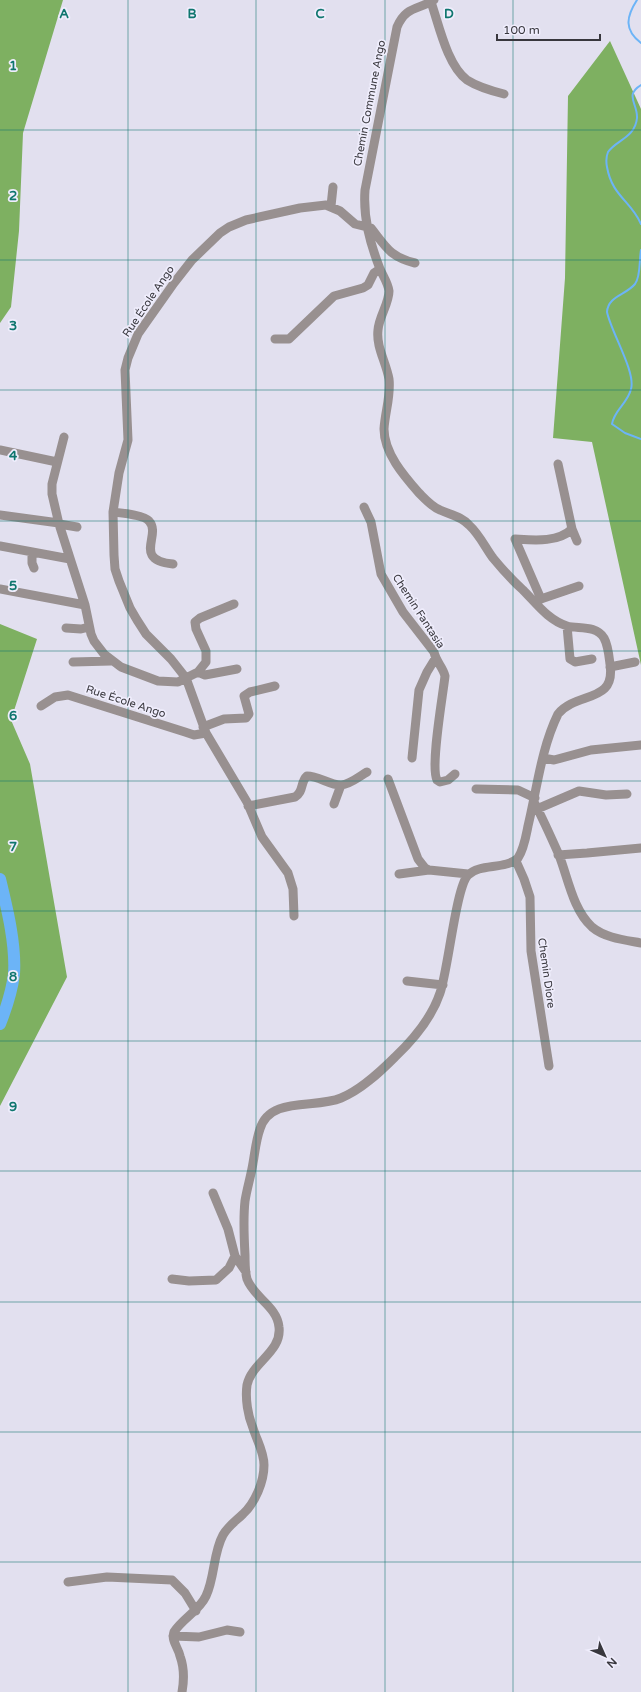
<svg xmlns="http://www.w3.org/2000/svg" width="641" height="1692" viewBox="0 0 641 1692" font-family="'Varela Round',sans-serif">
	<style>
		.forest { fill: #7eb061 }
		.lines { fill: none; stroke-linecap: round; stroke-linejoin: round }
		.stream { stroke: #6cb4f7; stroke-width: 2 }
		.river { stroke: #6cb4f7; stroke-width: 12 }
		.minor { stroke: #989090; stroke-width: 9 }
		.grid { fill: none; stroke: #0f766e; stroke-width: 1; stroke-opacity: 0.55 }
		.labels { text-anchor: middle; stroke-width: 3.5; stroke-linejoin: round; paint-order: stroke }
		.street-label { font-size: 11px; fill: #38373d; stroke: #efedfc }
		.grid-label { font-size: 13px; text-anchor: middle; font-weight: bold; fill: #0f766e; stroke: #efedfc; stroke-width: 3.5; stroke-linejoin: round; paint-order: stroke }
	</style>
	<rect width="100%" height="100%" fill="#e2e0ef"/>
	<path class="forest" d="M 0,0 L 63,0 L 23,133 L 19,231 L 11,307 L 0,323 Z
		M 610,41 L 641,109 L 641,665 L 592,442 L 553,438 L 565,278 L 568,96 Z
		M 0,624 L 37,639 L 11,720 L 30,764 L 67,977 L 0,1106 Z"/>
	<g class="lines">
		<path class="stream" d="M 637,0 C 626,17 624,30 641,43
			M 641,85 C 624,95 638,104 637,118 C 635,138 616,140 608,152 C 606,157 606,162 607,167 C 612,196 631,201 641,224
			M 641,250 C 639,260 641,276 635,284 C 626,295 608,296 607,312 C 611,332 636,372 631,389 C 628,403 614,410 612,424 L 625,433 L 641,439"/>
		<path class="river" d="M 0,879 C 7,908 16,944 14,974 C 12,990 6,1009 0,1024"/>
		<path class="minor" d="M 431,2 C 439,25 447,65 467,80 C 478,87 492,91 504,94
			M 331,206 L 333,187
			M 275,339 L 289,339 L 334,296 L 363,288 L 368,285 L 374,273 L 380,269
			M 64,437 L 52,484 L 52,494 L 59,524 L 85,605 L 91,634 L 94,641 L 104,654 L 121,667 L 158,681 L 178,682 L 198,672 L 206,662 L 206,651 L 196,629 L 195,622 L 200,618 L 234,604
			M 0,450 L 57,462
			M 364,507 L 371,522 L 381,574 L 403,612 L 434,652 C 436,662 443,667 445,676 C 443,695 430,767 437,780 L 440,782 L 448,780 L 455,774
			M 113,512 C 121,513 144,515 149,521 C 162,535 132,560 173,564
			M 0,515 L 59,523
			M 59,524 L 77,527
			M 572,529 L 577,541
			M 0,546 L 70,559
			M 32,552 L 32,563 L 34,568
			M 0,589 L 85,605
			M 541,599 L 515,539 C 532,540 558,543 572,529 L 558,464
			M 535,601 L 579,586
			M 567,626 L 570,659 L 575,662 L 592,659
			M 66,628 L 81,629 L 89,627
			M 73,662 L 111,661
			M 610,667 L 635,662
			M 198,672 L 205,675 L 237,669
			M 41,706 L 55,697 L 68,695 L 185,732 L 194,735 L 206,733
			M 203,727 L 224,719 L 246,718 L 249,714 L 244,696 L 250,692 L 275,686
			M 412,758 L 419,690 L 427,672 L 435,659
			M 543,758 L 554,760 L 591,750 L 641,745
			M 388,779 L 418,859 L 425,868 L 429,870 L 468,874
			M 476,789 L 518,790 L 535,798
			M 534,802 C 543,819 551,837 559,855 C 568,878 573,910 592,927 C 605,938 625,940 641,943
			M 334,804 L 341,785
			M 248,806 L 295,797 C 304,792 300,782 307,776 C 319,776 329,785 341,785 C 349,785 360,776 367,772
			M 537,809 L 579,791 L 606,795 L 627,794
			M 558,855 L 587,853 L 641,848
			M 516,861 L 524,879 L 530,897 L 531,951 L 549,1066
			M 399,874 L 429,870
			M 294,916 L 293,889 L 288,873 L 262,837 L 247,802 L 206,733 L 186,678 L 171,659 L 146,634 L 137,620 L 130,608 L 119,581 L 115,569 L 114,555 L 113,512 L 119,473 L 128,440 L 125,370 L 128,358 L 138,334 L 174,283 L 192,260 L 220,233 L 229,227 L 246,220 L 300,208 L 326,205 L 340,211 L 355,224 L 371,228 C 386,247 390,257 415,263
			M 407,981 L 443,985
			M 213,1193 L 228,1229 L 235,1256 L 246,1272
			M 172,1279 L 189,1281 L 216,1280 L 229,1268 L 235,1256
			M 68,1582 L 107,1577 L 172,1580 L 185,1593 L 196,1611
			M 173,1636 L 199,1637 L 227,1630 L 240,1632
			M 182,1692 C 184,1681 184,1667 180,1656 C 178,1647 171,1641 174,1632 C 183,1618 199,1611 206,1596 C 215,1577 213,1553 223,1535 C 228,1526 236,1521 243,1514 C 255,1503 264,1482 264,1465 C 264,1452 257,1441 253,1428 C 248,1416 245,1399 247,1385 C 252,1362 282,1352 279,1327 C 277,1306 254,1298 247,1279 C 245,1272 245,1263 245,1255 C 244,1237 243,1219 245,1201 C 247,1188 251,1176 253,1163 C 255,1152 256,1140 260,1129 C 270,1096 315,1109 341,1098 C 361,1090 380,1072 395,1057 C 414,1039 432,1017 440,993 C 448,971 456,887 468,875 C 480,863 505,870 518,858 C 524,849 526,836 528,826 C 537,789 541,749 558,714 C 577,691 616,704 610,664 C 609,656 608,645 604,638 C 596,625 579,629 567,626 C 548,620 536,603 523,590 C 512,580 502,569 493,558 C 485,547 479,534 469,525 C 461,516 451,515 440,510 C 432,507 425,499 419,493 C 404,476 384,453 384,429 C 385,412 391,396 389,379 C 386,362 376,347 378,330 C 379,316 389,304 389,291 C 388,283 383,276 380,269 C 370,243 363,218 365,190 L 397,27 C 406,6 418,10 434,0"/>
	</g>
	<path class="grid" d="M 128,0 L 128,1692M 256,0 L 256,1692M 385,0 L 385,1692M 513,0 L 513,1692M 0,130 L 641,130M 0,260 L 641,260M 0,390 L 641,390M 0,521 L 641,521M 0,651 L 641,651M 0,781 L 641,781M 0,911 L 641,911M 0,1041 L 641,1041M 0,1171 L 641,1171M 0,1302 L 641,1302M 0,1432 L 641,1432M 0,1562 L 641,1562"/>
	<g class="labels">
		<g class="street-label">
			<text transform="translate(369 103) rotate(-79)" y="4">Chemin Commune Ango</text>
			<text transform="translate(148 301) rotate(-56)" y="4">Rue École Ango</text>
			<text transform="translate(419 611) rotate(57)" y="4">Chemin Fantasia</text>
			<text transform="translate(126 701) rotate(18)" y="4">Rue École Ango</text>
			<text transform="translate(547 973) rotate(82)" y="4">Chemin Diore</text>
		</g>
	</g>
	<g class="grid-label">
		<text x="64" y="18">A</text>
		<text x="192" y="18">B</text>
		<text x="320" y="18">C</text>
		<text x="449" y="18">D</text>
		<text x="13" y="70">1</text>
		<text x="13" y="200">2</text>
		<text x="13" y="330">3</text>
		<text x="13" y="460">4</text>
		<text x="13" y="590">5</text>
		<text x="13" y="720">6</text>
		<text x="13" y="851">7</text>
		<text x="13" y="981">8</text>
		<text x="13" y="1111">9</text>
	</g>
	<g transform="translate(605 1656) rotate(135)" stroke="#efedfc" stroke-width="3" paint-order="stroke">
	<path d="M0-3L7 15L0 10L-7 15Z" fill="#38373d"/>
	<text y="-6" font-size="11" font-weight="bold" text-anchor="middle" fill="#38373d">N</text>
	</g>
	<path d="M497 34v6h103v-6" fill="none" stroke="#38373d" stroke-width="2"/>
	<text x="503" y="34" font-size="12" fill="#38373d" stroke="#efedfc" stroke-width="3" paint-order="stroke">100 m</text>
</svg>
